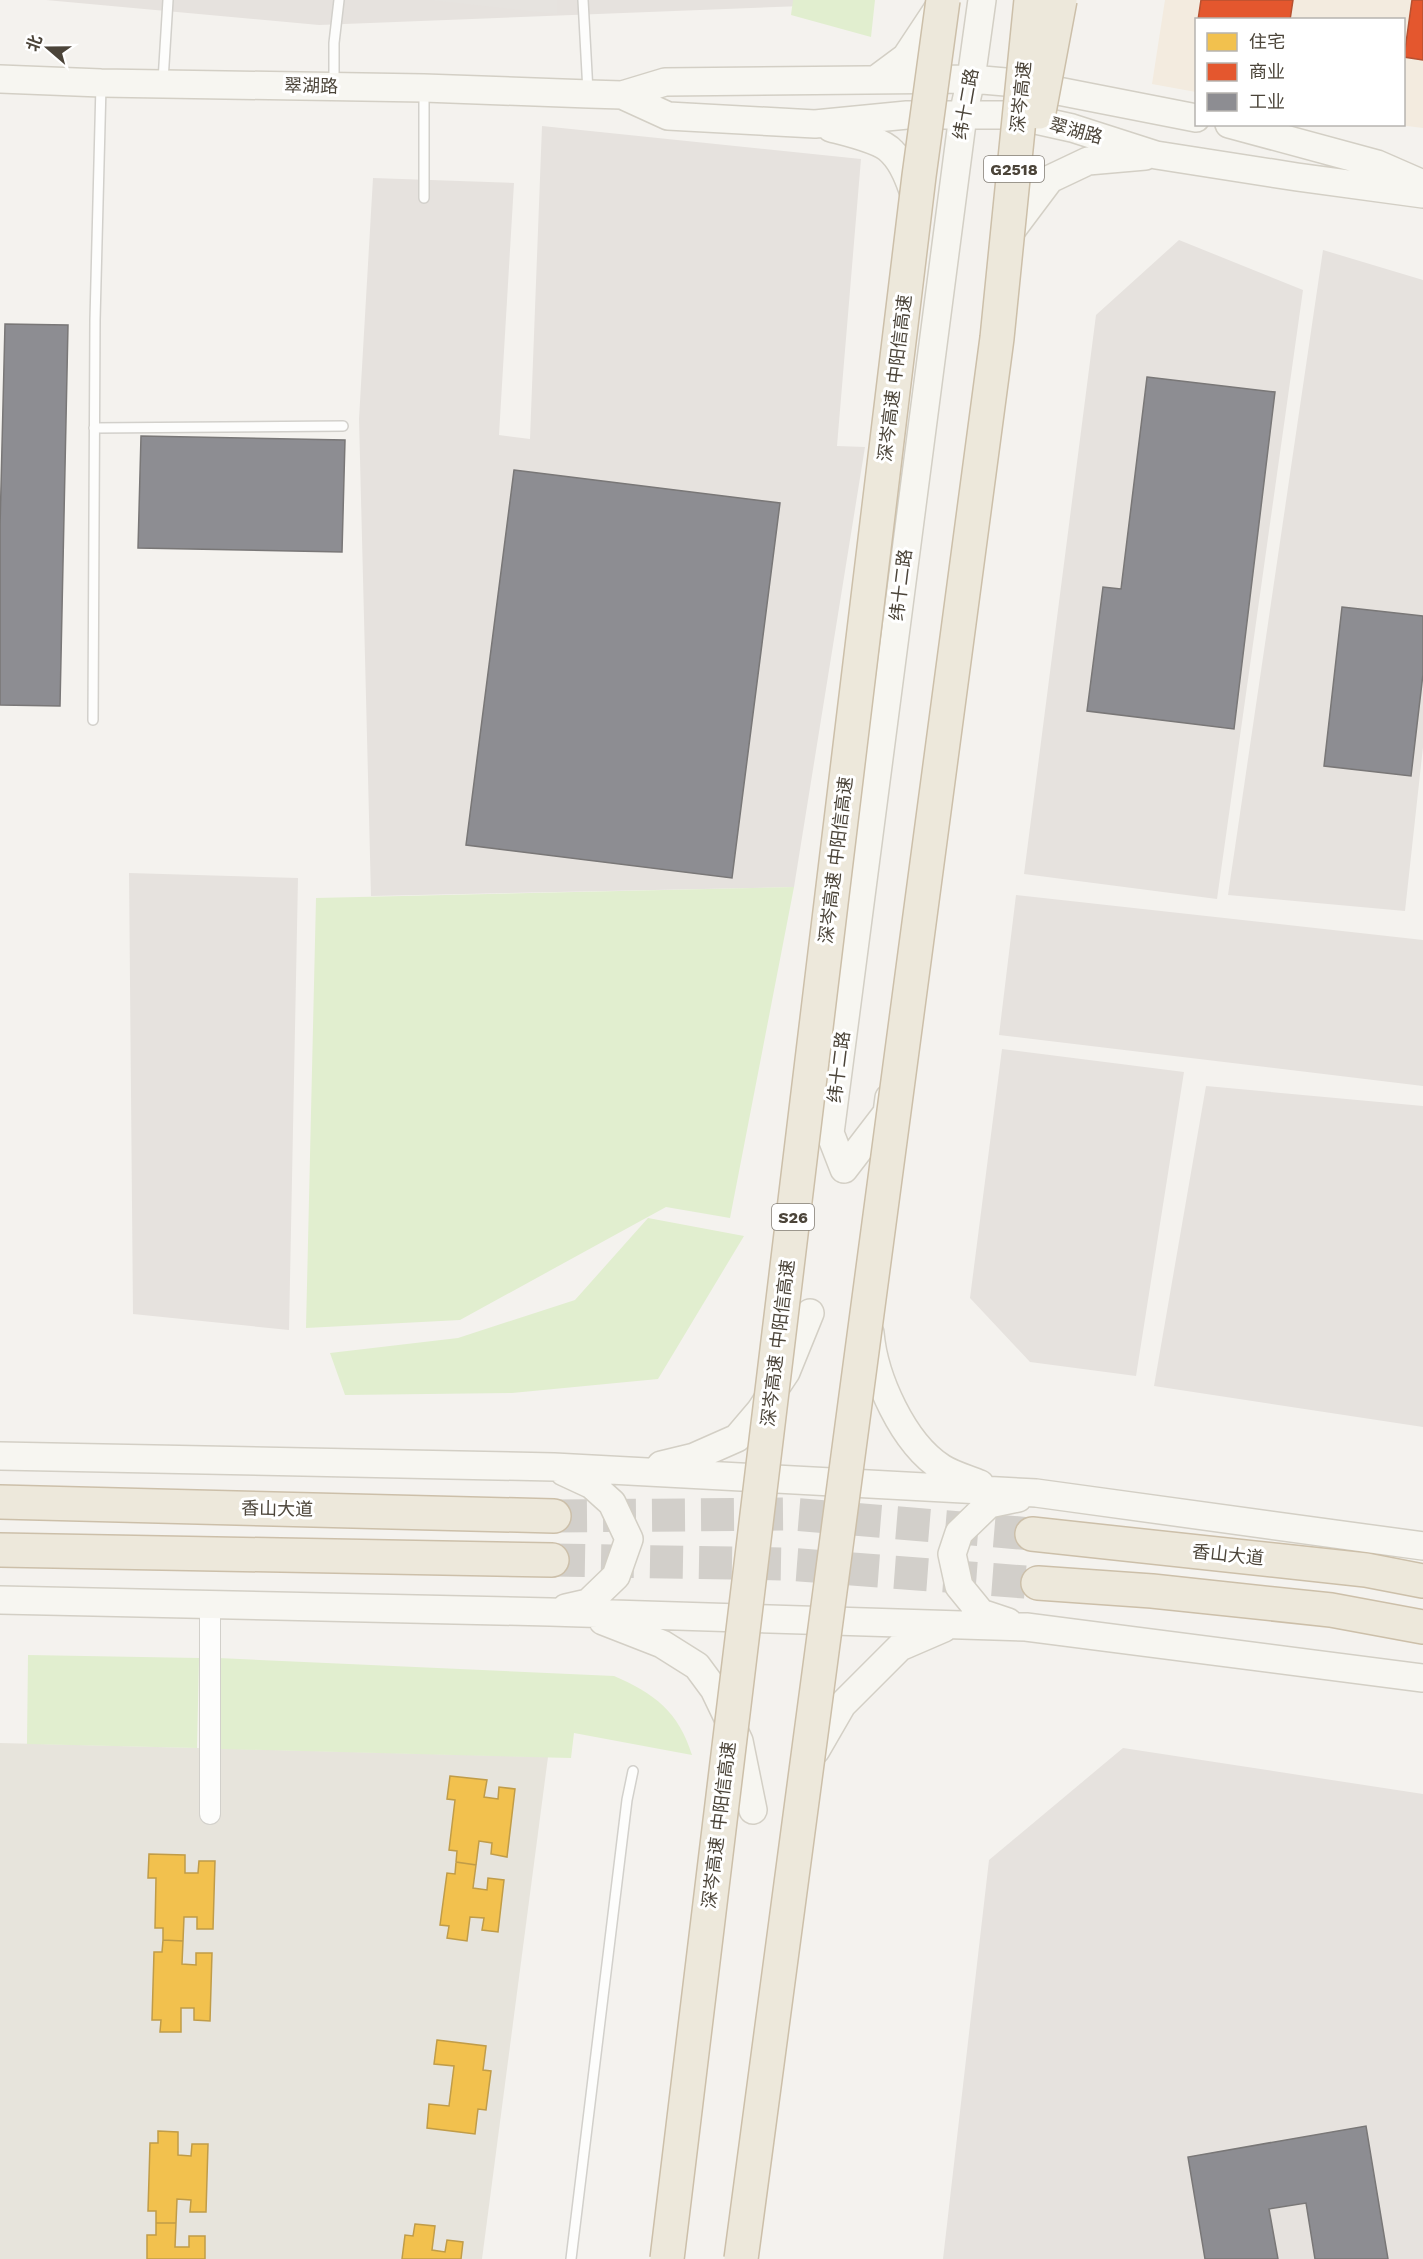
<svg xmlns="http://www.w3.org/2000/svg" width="1423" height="2259" viewBox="0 0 1423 2259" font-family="'Work Sans','Noto Sans SC',sans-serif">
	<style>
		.residential { fill: #e7e4dc }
		.commercial { fill: #f3ebdf }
		.industrial { fill: #e6e2de }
		.green { fill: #e1eecf }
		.parking { fill: #e6e3df }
		.homes { fill: #f2c14e; stroke: #c09c48; stroke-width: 1.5 }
		.shops { fill: #e4572e; stroke: #b65131; stroke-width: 1.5 }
		.industry { fill: #8d8d92; stroke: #797777; stroke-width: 1.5 }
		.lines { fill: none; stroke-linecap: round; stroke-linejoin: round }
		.highway-tunnel { stroke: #d2cfca; stroke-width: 33; stroke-dasharray: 33 16; stroke-linecap: butt }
		.lane-casing { stroke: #d2d0cb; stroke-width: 12 }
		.street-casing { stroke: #d2d0cb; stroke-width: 22 }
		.secondary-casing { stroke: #d3cfc5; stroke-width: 30 }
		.highway-casing { stroke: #ccbfa9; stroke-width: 36 }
		.lane { stroke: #fdfdfc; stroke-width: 9 }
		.street { stroke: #fdfdfc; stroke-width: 20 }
		.secondary { stroke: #f7f6f1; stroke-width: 27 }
		.highway { stroke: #ede8db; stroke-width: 33 }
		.highway-bridge-casing { stroke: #ccbfa9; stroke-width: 36; stroke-linecap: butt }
		.highway-bridge { stroke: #ede8db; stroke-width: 33 }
		.labels { text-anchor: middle; stroke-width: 6; stroke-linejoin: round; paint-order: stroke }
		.shield { fill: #fff; stroke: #817c74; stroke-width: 1.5 }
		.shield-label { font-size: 16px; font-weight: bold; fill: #4b4439 }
		.street-label { font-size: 18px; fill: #4b4439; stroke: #fff }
	</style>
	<rect width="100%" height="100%" fill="#f4f2ee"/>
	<path class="residential" d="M 0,1743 L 548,1757 L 482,2259 L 0,2259 Z"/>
	<path class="commercial" d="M 1165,0 L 1423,0 L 1423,128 L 1399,125 L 1404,124 L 1404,20 L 1196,20 L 1196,92 L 1152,84 Z"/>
	<path class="industrial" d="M 46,0 L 801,0 L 802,6 L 319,25 Z
		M 542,126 L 861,159 L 837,446 L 865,447 L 794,887 L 371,896 L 359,419 L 373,178 L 514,183 L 499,435 L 530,439 Z
		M 1179,240 L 1303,290 L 1217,899 L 1024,874 L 1096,315 Z
		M 1323,250 L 1423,280 L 1423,747 L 1405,911 L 1228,895 Z
		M 129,873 L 298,878 L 289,1330 L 133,1314 Z
		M 1016,895 L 1423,940 L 1423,1086 L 999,1035 Z
		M 1002,1049 L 1184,1072 L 1136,1376 L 1030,1362 L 970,1298 Z
		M 1206,1086 L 1423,1106 L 1423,1427 L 1154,1386 Z
		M 1123,1748 L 1423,1794 L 1423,2259 L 943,2259 L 989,1860 Z"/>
	<path class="green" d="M 793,0 L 875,0 L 871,37 L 791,15 Z
		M 794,887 L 730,1218 L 666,1207 L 460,1320 L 306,1328 L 316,898 Z
		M 648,1218 L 744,1236 L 658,1379 L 512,1393 L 345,1395 L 330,1353 L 458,1338 L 575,1300 Z
		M 28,1655 L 199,1658 L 197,1748 L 27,1744 Z
		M 218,1658 L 614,1676 C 654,1693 679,1712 692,1755 L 574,1733 L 571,1758 L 220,1749 Z"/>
	<path class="parking" d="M 430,0 L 557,0 L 557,14 Z"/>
	<path class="homes" d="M 450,1776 L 487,1780 L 484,1797 L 498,1799 L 499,1787 L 515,1789 L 507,1857 L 491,1854 L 492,1843 L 479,1841 L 476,1865 L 456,1862 L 457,1851 L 449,1850 L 455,1800 L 447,1799 Z
		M 149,1854 L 185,1855 L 185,1873 L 198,1873 L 199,1861 L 215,1861 L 213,1929 L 197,1929 L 197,1917 L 184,1917 L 183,1941 L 163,1940 L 163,1928 L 155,1928 L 156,1878 L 148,1878 Z
		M 456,1862 L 476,1865 L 473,1888 L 487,1890 L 488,1878 L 504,1880 L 498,1932 L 482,1930 L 484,1918 L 470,1917 L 467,1941 L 447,1938 L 449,1926 L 440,1925 L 447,1873 L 455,1874 Z
		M 163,1940 L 183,1941 L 182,1964 L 196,1965 L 196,1953 L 212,1953 L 210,2021 L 194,2020 L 194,2008 L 181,2008 L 181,2032 L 160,2032 L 161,2020 L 152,2020 L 154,1952 L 162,1952 Z
		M 437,2040 L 486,2046 L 483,2070 L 491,2071 L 486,2110 L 478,2109 L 475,2134 L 427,2128 L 429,2104 L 449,2106 L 454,2066 L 434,2064 Z
		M 158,2131 L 178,2132 L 178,2155 L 191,2156 L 192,2144 L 208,2144 L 206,2212 L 190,2212 L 191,2200 L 177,2199 L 176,2223 L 156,2223 L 156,2211 L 148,2211 L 150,2143 L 158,2143 Z
		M 156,2223 L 176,2223 L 175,2247 L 189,2247 L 189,2236 L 205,2236 L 205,2259 L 147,2259 L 147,2235 L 156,2235 Z
		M 415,2224 L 435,2226 L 432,2250 L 445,2252 L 447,2240 L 463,2242 L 461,2259 L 402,2259 L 405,2235 L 413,2236 Z"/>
	<path class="shops" d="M 1201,0 L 1293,0 L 1290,20 L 1198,20 Z
		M 1412,0 L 1423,0 L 1423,60 L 1404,57 Z"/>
	<path class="industry" d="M 5,324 L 68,325 L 60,706 L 0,705 L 0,527 Z
		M 1147,377 L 1275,392 L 1234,729 L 1087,711 L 1103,587 L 1121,589 Z
		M 141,436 L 345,440 L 342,552 L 138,548 Z
		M 514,470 L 780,503 L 732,878 L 466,845 Z
		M 1342,607 L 1423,616 L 1423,674 L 1411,776 L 1324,766 Z
		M 1366,2126 L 1388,2259 L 1315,2259 L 1306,2203 L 1269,2209 L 1278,2259 L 1205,2259 L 1188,2157 Z"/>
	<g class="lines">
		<path class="highway-tunnel" d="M 554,1516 L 792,1514 L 1032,1534
			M 552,1560 L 786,1564 L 1038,1583"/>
		<defs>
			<path id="lane" d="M 583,0 L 588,92
				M 163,81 L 168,0
				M 334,84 L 334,43 L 339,0
				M 424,90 L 424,198
				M 94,428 L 343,426
				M 93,720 L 95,320 L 101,85
				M 571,2259 L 627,1800 L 633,1771"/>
			<path id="street" d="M 210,1814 L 210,1604"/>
			<path id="secondary" d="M 0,79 L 101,83 L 424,88 L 589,94 L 622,95 L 665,82 L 971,79 L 1017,83 L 1196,118
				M 875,80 L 906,57 L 943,1
				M 622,95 L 668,116 L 815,124 L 907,115 L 1013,115 L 1072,128 L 1156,155 L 1297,177 L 1423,194
				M 1229,124 L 1377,164 L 1423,184
				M 831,128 C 846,132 882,140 892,152 C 905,165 911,185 917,202
				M 1005,239 L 1050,179 L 1088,161 L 1145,156
				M 844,1169 L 887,1113 L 889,1098
				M 844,1169 L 830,1133 L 963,115 L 971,79 L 982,0
				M 870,1333 C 874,1378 903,1443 942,1468 C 953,1475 968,1479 980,1484
				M 0,1456 L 554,1467 L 1036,1493 L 1423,1546
				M 661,1465 L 694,1457 L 737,1438 L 760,1411 L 786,1372 L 810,1313
				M 564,1472 L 592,1485 L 612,1503 L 629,1539 L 616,1576 L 588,1603 L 566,1608
				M 0,1600 L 550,1612 L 1026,1627 L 1423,1678
				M 603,1621 L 662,1644 L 697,1666 L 714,1689 L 739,1741 L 753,1810
				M 1008,1622 L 981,1613 L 959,1586 L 952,1554 L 959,1533 L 989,1504 L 1018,1498
				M 816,1750 L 842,1705 L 900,1647 L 944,1628"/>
			<path id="highway" d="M 0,1502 L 554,1516
				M 1032,1534 L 1366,1570 L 1423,1581
				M 0,1550 L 552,1560
				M 1038,1583 L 1152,1591 L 1331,1610 L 1423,1627"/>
		</defs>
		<use href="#lane" class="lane-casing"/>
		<use href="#street" class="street-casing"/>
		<use href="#secondary" class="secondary-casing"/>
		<use href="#highway" class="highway-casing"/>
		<use href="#lane" class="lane"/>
		<use href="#street" class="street"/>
		<use href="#secondary" class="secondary"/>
		<use href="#highway" class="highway"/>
		<defs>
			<path id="highway-bridge" d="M 1039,112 L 1060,0
				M 667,2259 L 919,176 L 943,0
				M 741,2259 L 997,338 L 1031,0"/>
		</defs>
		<use href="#highway-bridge" class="highway-bridge-casing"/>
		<use href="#highway-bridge" class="highway-bridge"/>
	</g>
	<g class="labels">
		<g class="shield">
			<rect x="984" y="156" width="60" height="26" rx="4.5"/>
			<rect x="772" y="1204" width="42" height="26" rx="4.5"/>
		</g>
		<g class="shield-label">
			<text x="1014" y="175">G2518</text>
			<text x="793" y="1223">S26</text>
		</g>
		<g class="street-label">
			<text transform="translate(311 86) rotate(1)" y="6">翠湖路</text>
			<text transform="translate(1021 97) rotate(-84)" y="6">深岑高速</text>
			<text transform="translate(966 104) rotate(-80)" y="6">纬十二路</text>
			<text transform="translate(1076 131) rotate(15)" y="6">翠湖路</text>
			<text transform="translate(895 378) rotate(-83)" y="6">深岑高速 中阳信高速</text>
			<text transform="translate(901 585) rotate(-83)" y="6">纬十二路</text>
			<text transform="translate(836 860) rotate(-83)" y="6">深岑高速 中阳信高速</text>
			<text transform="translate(839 1067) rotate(-83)" y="6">纬十二路</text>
			<text transform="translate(778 1343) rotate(-83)" y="6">深岑高速 中阳信高速</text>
			<text transform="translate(277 1509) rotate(1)" y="6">香山大道</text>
			<text transform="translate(1228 1555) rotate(6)" y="6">香山大道</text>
			<text transform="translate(719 1825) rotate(-83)" y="6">深岑高速 中阳信高速</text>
		</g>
	</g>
	<rect x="1195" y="18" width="210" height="108" fill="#ffffff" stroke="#b7b4b0" stroke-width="1.5"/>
	<rect x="1207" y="33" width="30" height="18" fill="#f2c14e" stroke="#b7b4b0" stroke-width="1.5"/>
	<text x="1249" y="48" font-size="18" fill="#4b4439">住宅</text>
	<rect x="1207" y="63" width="30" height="18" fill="#e4572e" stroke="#b7b4b0" stroke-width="1.5"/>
	<text x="1249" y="78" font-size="18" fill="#4b4439">商业</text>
	<rect x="1207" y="93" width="30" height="18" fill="#8d8d92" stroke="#b7b4b0" stroke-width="1.5"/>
	<text x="1249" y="108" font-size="18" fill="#4b4439">工业</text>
	<g transform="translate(48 48) rotate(290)" stroke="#ffffff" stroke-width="4.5" paint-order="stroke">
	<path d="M0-4.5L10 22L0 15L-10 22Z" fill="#4b4439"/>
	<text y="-9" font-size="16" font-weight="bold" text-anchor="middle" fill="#4b4439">北</text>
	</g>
</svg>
